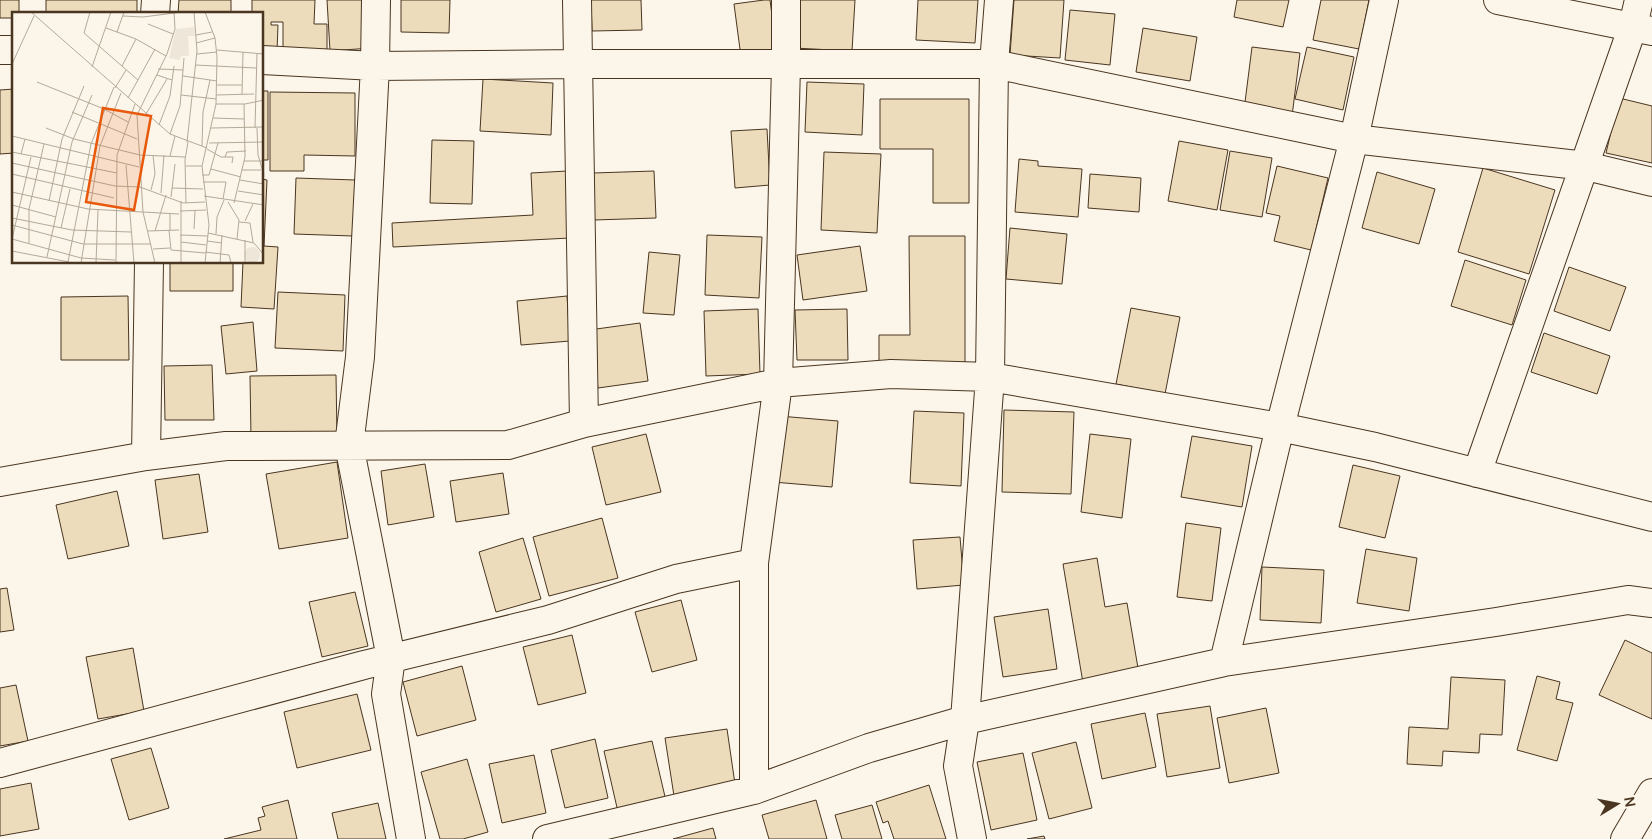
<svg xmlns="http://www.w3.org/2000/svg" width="1652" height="839" viewBox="0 0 1652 839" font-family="Manrope,sans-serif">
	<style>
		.building { fill: #ecdcbc; stroke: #4a3520 }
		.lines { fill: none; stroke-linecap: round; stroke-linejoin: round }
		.minor-casing { stroke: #4a3520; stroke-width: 30 }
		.minor { stroke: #fbf6e9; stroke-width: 28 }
		.inset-road { fill: none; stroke: #b4a999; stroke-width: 1 }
		.view { fill: #e8590c; fill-opacity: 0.15; stroke: #e8590c; stroke-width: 2.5 }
		.inset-edge { fill: none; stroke: #4a3520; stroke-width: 2.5 }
	</style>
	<rect width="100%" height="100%" fill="#fbf6e9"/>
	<path class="building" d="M 0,0 L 19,0 L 19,14 L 14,14 L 14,18 L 0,18 Z
		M 46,0 L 137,0 L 137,14 L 46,14 Z
		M 179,0 L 231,0 L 231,14 L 178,14 Z
		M 252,0 L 315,0 L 314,24 L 327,24 L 327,50 L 283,50 L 283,22 L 271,22 L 271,25 L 278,25 L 277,51 L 262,51 L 262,14 L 252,14 Z
		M 327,0 L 368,0 L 371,48 L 330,51 Z
		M 401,0 L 450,0 L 449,33 L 401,32 Z
		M 591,0 L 641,0 L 642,30 L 592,31 Z
		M 764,0 L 770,0 L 777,53 L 741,57 L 734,4 Z
		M 796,0 L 855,0 L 852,51 L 794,48 Z
		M 918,0 L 978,0 L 975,43 L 916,40 Z
		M 1014,0 L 1064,0 L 1060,58 L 1010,55 Z
		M 1237,0 L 1289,0 L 1283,27 L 1234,17 Z
		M 1321,0 L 1369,0 L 1359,49 L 1313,40 Z
		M 1070,10 L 1115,14 L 1110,65 L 1065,60 Z
		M 1143,28 L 1197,37 L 1190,81 L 1136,72 Z
		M 1252,47 L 1300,53 L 1292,116 L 1244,110 Z
		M 1307,47 L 1354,57 L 1343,110 L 1295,99 Z
		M 483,79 L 553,83 L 551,135 L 480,131 Z
		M 807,82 L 864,84 L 862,135 L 805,132 Z
		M 14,89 L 14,153 L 0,154 L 0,90 Z
		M 262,91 L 268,91 L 268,160 L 262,160 Z
		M 270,92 L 355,93 L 355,156 L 304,155 L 304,171 L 270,171 Z
		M 1619,98 L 1652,106 L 1652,163 L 1606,153 Z
		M 880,99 L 969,99 L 969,203 L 933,203 L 933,149 L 880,149 Z
		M 767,129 L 770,185 L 735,188 L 731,131 Z
		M 432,140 L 474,141 L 472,204 L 430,203 Z
		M 1179,141 L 1228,150 L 1217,210 L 1168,201 Z
		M 1230,151 L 1272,158 L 1262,217 L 1220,210 Z
		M 824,152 L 881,154 L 877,233 L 821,230 Z
		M 1019,159 L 1038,161 L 1038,166 L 1082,169 L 1078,217 L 1015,212 Z
		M 1277,166 L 1328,178 L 1311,250 L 1274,241 L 1280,216 L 1266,213 Z
		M 1483,168 L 1555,190 L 1529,274 L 1458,252 Z
		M 567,171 L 570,238 L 393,247 L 392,223 L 533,215 L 531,173 Z
		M 654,171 L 656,218 L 594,220 L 593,173 Z
		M 1377,172 L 1435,189 L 1419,244 L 1362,228 Z
		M 1090,174 L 1141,178 L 1139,212 L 1088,208 Z
		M 296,178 L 355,180 L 353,236 L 294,234 Z
		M 262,179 L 267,180 L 264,246 L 278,247 L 274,309 L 241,307 L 243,262 L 262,262 Z
		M 1010,228 L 1067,234 L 1062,284 L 1006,279 Z
		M 707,235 L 762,237 L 759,298 L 705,295 Z
		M 909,236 L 965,236 L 965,367 L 879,367 L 879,335 L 910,335 Z
		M 860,246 L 867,291 L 803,300 L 797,255 Z
		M 649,252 L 680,255 L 674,315 L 643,313 Z
		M 1465,260 L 1526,280 L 1512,325 L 1451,306 Z
		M 170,262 L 233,262 L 233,291 L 170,291 Z
		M 1569,267 L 1626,287 L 1610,331 L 1554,311 Z
		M 278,292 L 345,295 L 343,351 L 275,348 Z
		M 128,296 L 129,360 L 61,360 L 61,297 Z
		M 567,296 L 570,341 L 521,345 L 517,301 Z
		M 1131,308 L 1180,317 L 1165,394 L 1116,384 Z
		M 758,309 L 760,374 L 706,376 L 704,311 Z
		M 847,309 L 848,360 L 797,360 L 795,310 Z
		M 253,322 L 257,371 L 226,374 L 221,326 Z
		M 640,323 L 648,381 L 598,388 L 589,330 Z
		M 1544,333 L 1610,356 L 1597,394 L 1531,372 Z
		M 212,365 L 214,420 L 165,420 L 164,366 Z
		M 336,375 L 337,437 L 251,438 L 250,376 Z
		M 1004,410 L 1074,412 L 1071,494 L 1002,492 Z
		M 914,411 L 964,413 L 961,486 L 910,483 Z
		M 779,416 L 838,421 L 832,487 L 773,482 Z
		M 646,434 L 661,492 L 606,505 L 592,447 Z
		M 1090,434 L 1131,439 L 1122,518 L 1081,512 Z
		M 1192,436 L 1252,446 L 1242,507 L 1181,497 Z
		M 337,462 L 348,538 L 279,549 L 266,474 Z
		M 425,464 L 434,517 L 388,525 L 381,471 Z
		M 1353,465 L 1400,476 L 1385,538 L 1339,527 Z
		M 503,473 L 509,514 L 456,522 L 450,481 Z
		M 199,474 L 208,532 L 163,539 L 155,480 Z
		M 117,491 L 129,546 L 68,559 L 56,505 Z
		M 602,518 L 618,578 L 549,596 L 533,537 Z
		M 1186,523 L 1221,528 L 1212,601 L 1177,597 Z
		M 960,537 L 964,585 L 917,589 L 913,540 Z
		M 523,538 L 541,599 L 496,612 L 479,552 Z
		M 1366,549 L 1417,558 L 1409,611 L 1357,603 Z
		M 1097,558 L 1105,607 L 1127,603 L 1139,674 L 1083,683 L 1063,564 Z
		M 1262,567 L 1324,570 L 1321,623 L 1260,620 Z
		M 7,588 L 14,630 L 0,632 L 0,589 Z
		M 355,592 L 368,646 L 322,657 L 309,602 Z
		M 681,600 L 697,660 L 652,672 L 635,612 Z
		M 1048,609 L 1057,669 L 1003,677 L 994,617 Z
		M 572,635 L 586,693 L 538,705 L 523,647 Z
		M 1625,640 L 1652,653 L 1652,719 L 1599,695 Z
		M 133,648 L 144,711 L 98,719 L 86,657 Z
		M 462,666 L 476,720 L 417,736 L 403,682 Z
		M 1537,676 L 1560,682 L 1556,699 L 1573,703 L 1557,761 L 1517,750 Z
		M 1451,677 L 1505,680 L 1502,735 L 1480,734 L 1479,753 L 1443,751 L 1442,766 L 1407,764 L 1409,727 L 1448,729 Z
		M 16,685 L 28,741 L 0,746 L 0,688 Z
		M 357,694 L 371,750 L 297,768 L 284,712 Z
		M 1210,706 L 1220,768 L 1167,777 L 1157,714 Z
		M 1266,708 L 1279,773 L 1229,783 L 1217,718 Z
		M 1145,713 L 1156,767 L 1102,779 L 1091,724 Z
		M 727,729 L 735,784 L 686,792 L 686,794 L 674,796 L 665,738 Z
		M 595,739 L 608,798 L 565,808 L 551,750 Z
		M 652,741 L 666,801 L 618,812 L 604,751 Z
		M 1076,742 L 1092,808 L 1049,819 L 1032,753 Z
		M 151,748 L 169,808 L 129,820 L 111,759 Z
		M 1023,753 L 1037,820 L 991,830 L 977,762 Z
		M 534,755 L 546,813 L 502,823 L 489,764 Z
		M 467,759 L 488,832 L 463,839 L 440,839 L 421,772 Z
		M 31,783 L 39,829 L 0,836 L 0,789 Z
		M 929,785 L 946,839 L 894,839 L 888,821 L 883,823 L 876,802 Z
		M 288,800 L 297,839 L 224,839 L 261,830 L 258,818 L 265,816 L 262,807 Z
		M 816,800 L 827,839 L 769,839 L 762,815 Z
		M 378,803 L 386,839 L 338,839 L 332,813 Z
		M 872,805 L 882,839 L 842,839 L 835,815 Z
		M 713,828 L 716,839 L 673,839 Z
		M 1044,836 L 1045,839 L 1027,839 Z"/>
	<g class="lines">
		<defs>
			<path id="minor" d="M 376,0 L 375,66 L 360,357 L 349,445 L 391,658 L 386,694 L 411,839
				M 577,0 L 584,423
				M 1498,0 L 1652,31
				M 155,14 L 156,0
				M 0,50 L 14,50
				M 262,60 L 375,66 L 577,64 L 994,64 L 1354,139 L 1586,166 L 1652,182
				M 146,456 L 149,262
				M 1477,473 L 1633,26 L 1639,0
				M 0,482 L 146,456 L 226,446 L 508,445 L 584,423 L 778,383 L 891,374 L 990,377 L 1280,427 L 1375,447 L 1652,517
				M 1224,662 L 1280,427 L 1354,139 L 1384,0
				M 0,763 L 364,665 L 548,620 L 676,579 L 754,563
				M 754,790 L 754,563 L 778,383 L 786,65 L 786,0
				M 547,839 L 754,790 L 869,748 L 965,720 L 1224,662 L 1496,622 L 1628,600 L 1652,603
				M 972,839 L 958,766 L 965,720 L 990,377 L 994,64 L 999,0
				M 1625,839 L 1652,793"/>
		</defs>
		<use href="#minor" class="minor-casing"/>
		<use href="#minor" class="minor"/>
	</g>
	<g transform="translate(12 12)">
		<rect width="251" height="251" fill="#fbf6e9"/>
		<path d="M 182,15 L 183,24 L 176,24 L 177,44 L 169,44 L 168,48 L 157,46 L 164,17 ZM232 243a8 8 0 1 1 16 0a8 8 0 1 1-16 0Z" fill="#ede6d9"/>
		<path class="inset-road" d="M 19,0 L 158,122 L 195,136M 78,0 L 72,21 L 126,68M 111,4 L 131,5 L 170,0M 136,12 L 161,22M 94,16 L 124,27 L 154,44M 105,20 L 112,0M 184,23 L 200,20M 184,31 L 203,26M 205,38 L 252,42M 185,42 L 205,40M 0,52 L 22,4M 183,53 L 244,56M 110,54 L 124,27M 80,55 L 99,0M 146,57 L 171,58M 145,63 L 160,68M 171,64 L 205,69M 25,70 L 92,97 L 116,110M 205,73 L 230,73M 103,76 L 114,58M 230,82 L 231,40M 169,83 L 204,87M 204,83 L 242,82M 116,86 L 143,37M 204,92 L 233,92 L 252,88M 60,100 L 125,127M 134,102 L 155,67M 201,106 L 232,107M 147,113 L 158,84 L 162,54M 34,116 L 62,127 L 128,143 L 173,145M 199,116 L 252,115M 243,116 L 245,41M 245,116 L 246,143 L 252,163M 158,122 L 168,94 L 172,46M 0,124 L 127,155M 175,130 L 185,39 L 182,0M 197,131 L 252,130M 190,134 L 191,100 L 198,68M 195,137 L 209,145 L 221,145 L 220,151M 0,140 L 105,161M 9,142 L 13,127M 158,144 L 163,124M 213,145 L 215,140 L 234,139M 232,149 L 252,149M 0,151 L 103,174 L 128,175 L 171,191 L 193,190M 114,153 L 122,251M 174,154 L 190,154M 199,157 L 229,165M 230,158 L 249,158M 0,162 L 102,186M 190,163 L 197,163 L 206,131M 228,168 L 252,172M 191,170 L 214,170 L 211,187M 160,176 L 191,177M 139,178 L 143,162 L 141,143M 226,179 L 252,183M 0,180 L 76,197 L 167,202M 149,181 L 152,143M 192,184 L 252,193M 159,185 L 163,152M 37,189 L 50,127 L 72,74M 216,190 L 227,208 L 225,227M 174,191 L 173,148 L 176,130M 222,191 L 233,145 L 232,92M 0,193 L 44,205M 168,199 L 194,198M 0,206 L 60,218 L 119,220M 233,209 L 241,192M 227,210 L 238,211 L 241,230M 0,213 L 71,232 L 139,232M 49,216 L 58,177M 182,217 L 183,199M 157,218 L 159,238 L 193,241M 158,218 L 158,202M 136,219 L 167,218M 143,219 L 154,183M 196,221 L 242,231 L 252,243M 204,222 L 205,205 L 212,188M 168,223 L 196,224M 0,227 L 69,246 L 103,248M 0,227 L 19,145M 195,229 L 210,231M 169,230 L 194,233M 17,231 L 17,197 L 32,132M 141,237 L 158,236M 0,239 L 57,250M 193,240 L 217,243 L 219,251M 35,245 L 60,130 L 80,83M 56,250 L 79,132 L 102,75M 69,251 L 88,134 L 109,81M 84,251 L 86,198M 104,251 L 105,143 L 123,92M 143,251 L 131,200 L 125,103 L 155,42 L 163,17 L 162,0M 169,251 L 169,189M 193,251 L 197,213 L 190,154 L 204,92 L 205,45 L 203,26 L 193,0M 208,251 L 210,223M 233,251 L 233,228"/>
		<path class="view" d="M 91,96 L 139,104 L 122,198 L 74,190 Z"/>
		<rect width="251" height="251" class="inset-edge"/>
	</g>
	<g transform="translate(1617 804) rotate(80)" stroke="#fbf6e9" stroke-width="4" paint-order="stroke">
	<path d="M0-4L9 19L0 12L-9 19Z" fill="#4a3520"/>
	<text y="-8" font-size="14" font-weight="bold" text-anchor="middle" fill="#4a3520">N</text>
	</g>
</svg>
